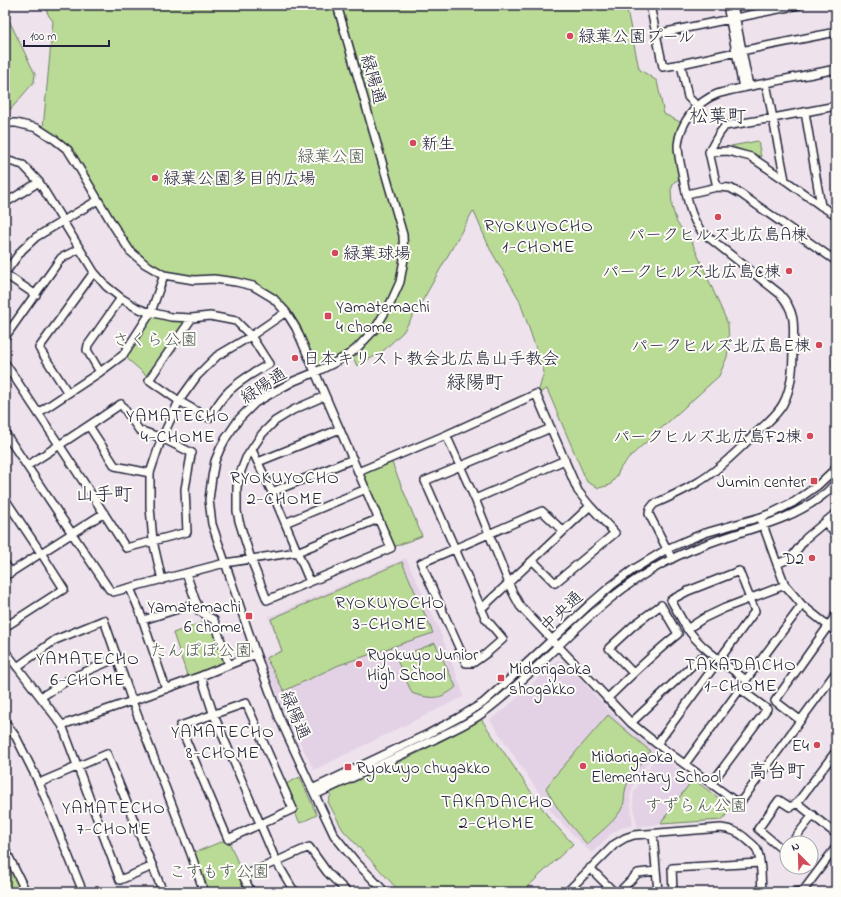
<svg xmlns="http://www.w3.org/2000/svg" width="841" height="897" viewBox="0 0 841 897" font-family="'Indie Flower','Klee One',sans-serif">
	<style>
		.built { fill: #e3d2e5 }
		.green { fill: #badb95; stroke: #6e7e68 }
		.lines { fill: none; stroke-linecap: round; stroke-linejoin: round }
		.minor-casing { stroke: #22223b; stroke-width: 10 }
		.minor { stroke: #fdfcf7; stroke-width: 7 }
		.poi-dot { fill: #d1495b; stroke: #fdfcf7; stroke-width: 1.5 }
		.labels { text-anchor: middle; stroke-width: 4; stroke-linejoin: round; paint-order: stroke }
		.poi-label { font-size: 17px; fill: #22223b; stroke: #fdfcf7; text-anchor: start }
		.street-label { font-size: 17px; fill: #22223b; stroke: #fdfcf7 }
		.park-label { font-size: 17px; fill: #505a56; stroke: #fdfcf7 }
		.neighbourhood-label { font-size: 18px; letter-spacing: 1px; fill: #22223b; stroke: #fdfcf7 }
		.quarter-label { font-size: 19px; fill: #22223b; stroke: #fdfcf7 }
	</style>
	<rect width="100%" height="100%" fill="#eee3ec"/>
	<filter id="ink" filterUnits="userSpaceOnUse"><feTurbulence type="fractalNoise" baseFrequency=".025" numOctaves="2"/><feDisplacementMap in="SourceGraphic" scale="8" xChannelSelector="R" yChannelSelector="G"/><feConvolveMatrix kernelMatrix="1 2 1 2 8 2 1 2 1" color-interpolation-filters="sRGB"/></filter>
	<g filter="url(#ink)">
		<path class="built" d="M 406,558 L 439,629 L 455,671 L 462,690 L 463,697 L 314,770 L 285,714 L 263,658 L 281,651 L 268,617 Z
			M 557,660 L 564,661 L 602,703 L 625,727 L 656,751 L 635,781 L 630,796 L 633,825 L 619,829 L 611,834 L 593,852 L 590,852 L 553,814 L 490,720 L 505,709 Z
			M 658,754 L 693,779 L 662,821 L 661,824 L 637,827 L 633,803 L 634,792 L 639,782 Z"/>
		<path class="green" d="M 44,5 L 626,5 L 639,69 L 657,81 L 664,114 L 684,124 L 678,144 L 683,177 L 674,182 L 671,190 L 672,207 L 677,223 L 691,240 L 728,324 L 729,341 L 727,357 L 719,376 L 633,454 L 621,467 L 616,477 L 610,485 L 599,488 L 587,482 L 547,389 L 538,393 L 544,372 L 519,299 L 490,249 L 474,212 L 473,211 L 424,298 L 403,332 L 382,352 L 357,366 L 351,353 L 316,372 L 286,312 L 253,286 L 164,275 L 130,251 L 75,161 L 43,129 L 53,21 L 49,16 Z
			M 5,12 L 35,74 L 34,82 L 11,109 L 5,111 Z
			M 758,141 L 761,157 L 731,146 Z
			M 151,312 L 190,321 L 149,380 L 147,376 L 123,355 Z
			M 836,349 L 836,388 L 833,378 L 832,360 Z
			M 390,458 L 422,536 L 391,548 L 358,472 Z
			M 402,562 L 433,633 L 339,665 L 284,691 L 266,658 L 282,651 L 271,619 Z
			M 212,619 L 229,665 L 189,681 L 173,633 Z
			M 435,643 L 456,687 C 441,700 432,699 414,694 L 412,693 L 396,658 Z
			M 608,715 L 650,751 C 642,763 631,774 626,787 C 624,793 625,800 623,806 C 618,819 597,835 587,844 C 573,829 554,806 546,788 L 554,777 Z
			M 481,719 L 549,818 L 573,844 L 522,892 L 400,892 L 343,830 L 328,802 L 332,792 L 420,752 Z
			M 300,777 L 317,815 L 300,823 L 293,809 L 284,785 Z
			M 693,779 L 732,808 L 722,820 L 661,824 L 662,821 Z
			M 228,839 L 250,892 L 205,892 L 191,854 Z
			M 5,854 L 25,892 L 5,892 Z"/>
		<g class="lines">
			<defs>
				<path id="minor" d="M 337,5 L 403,235 L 404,259 L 400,282 L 391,302 L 375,329 L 358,347 L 351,353 L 334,363 L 316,372 L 294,381 L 274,392 L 255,403 L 239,419 L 226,438 L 220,449 L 215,461 L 212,477 L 209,500 L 212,524 L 256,654 L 279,717 L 315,795 L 334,835 L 355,861 L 385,892
					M 650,5 L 663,67 L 681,64 L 736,52 L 836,32
					M 727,5 L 743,88
					M 733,5 L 749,86
					M 656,34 L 799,5
					M 681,64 L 688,97 L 697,106
					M 766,83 L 785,180
					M 805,112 L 821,206
					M 5,123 L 16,123 L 37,128 L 54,139 L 68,150 L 75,161 L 113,225 L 130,251 L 145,264 L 164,275 L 194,280 L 214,279 L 236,282 L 253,286 L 273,298 L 286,312 L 296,328 L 391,548 L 267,600 L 251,559 L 239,521 L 237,511 L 237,487 L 241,471 L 246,458 L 262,434 L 275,421 L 293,410 L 325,396
					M 709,152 L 728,151 L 751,157 L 785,180 L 821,206 L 836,215
					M 5,161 L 9,161 L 23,165 L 39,182 L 94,272 L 106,286 L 121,298 L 137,308 L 145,311 L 171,317 L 192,318 L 210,316 L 236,321 L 251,336 L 269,364 C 253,373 237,382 225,395 C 219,402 214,410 209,418 L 179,401 L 149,380 L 192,318
					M 717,187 L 709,152 L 719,134 L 725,126 L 773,118 L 836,106
					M 687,194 L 717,187 L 730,188 L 741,194 L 836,261
					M 5,203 L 39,182
					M 5,273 L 22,250 L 36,237 L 98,200
					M 5,274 L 36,295
					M 5,337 L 61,258 L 79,249
					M 5,363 C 46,425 87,486 126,548 L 187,532 L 185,489 L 191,455 L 192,453 L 162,438 L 139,430 L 121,404 C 90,425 58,446 27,466
					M 100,372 L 87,350 L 88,345 L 121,298
					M 68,393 L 39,348 L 94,272
					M 38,413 L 100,372 L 123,355 L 151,312 L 164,275
					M 89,426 L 115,466 L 150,473
					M 551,428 L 425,481 L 486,619 L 503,639 L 487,653 L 473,663 L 466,663 L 421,563 C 462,546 502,528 542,511 L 563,531
					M 5,433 L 109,589 L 113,592 L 225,563 L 297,552 L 378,519
					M 446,435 L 475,499 L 512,591 L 520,606 L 631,723 L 657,744 L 735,801 L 742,800 L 836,672
					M 252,450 L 272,492 L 310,582
					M 258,462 L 340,429
					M 358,472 L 446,435 L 536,394 L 578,491 L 590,506 L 615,533 L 555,583 L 533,561
					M 272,492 L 353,459
					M 5,499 L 43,556 L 64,589 L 5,627
					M 475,499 L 565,460
					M 762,522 L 777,564 L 785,585 L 802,605 L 836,632
					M 285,523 L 366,489
					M 826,523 L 836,535
					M 672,559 L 649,514 L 650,509 L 654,504 C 668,498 682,491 695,484 C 718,471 737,451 756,433 C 765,425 777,415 783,404 C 792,387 793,367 793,348 C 794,325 796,312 780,294 L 702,232 C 699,228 696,224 694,219 C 687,205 685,187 682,172 C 680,163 678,154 678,145 C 680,123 696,102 717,94 C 733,89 751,86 767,83 C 790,78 813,74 836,69
					M 5,564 L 11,573
					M 777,564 L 791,558 L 806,538 L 836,513
					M 186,573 L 199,611 L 214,620 L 229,665
					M 5,576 L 104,513
					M 162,580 L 153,541 L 150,507 L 150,473 L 161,440 L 179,401 L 197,376 L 217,356 L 251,336 L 286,312
					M 130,588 L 140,612 L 166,689
					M 481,609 L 590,506
					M 143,620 L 197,603
					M 687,629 L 704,618 L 725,608 L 785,585
					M 5,651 L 62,725 L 120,880 L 153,866
					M 719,660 L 755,611 L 739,571 L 688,591 L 671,600 C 676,609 681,619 687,628 C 700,648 727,665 746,680 L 802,605
					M 17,667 L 55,640 L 104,620 L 132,701 L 62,725
					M 201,676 L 213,713 L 276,861 L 292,888 L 296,892
					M 41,697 L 73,677 L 117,658
					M 607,699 C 630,676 653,654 678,634 L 661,605 L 634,625 L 609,648 L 633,673
					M 246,703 L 293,809 L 228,839 L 180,726 Z
					M 800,720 L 775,701 L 836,615
					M 5,722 L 16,737 L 39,783 L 83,892
					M 631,723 L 700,658 L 713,668 L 657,744
					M 685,764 L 740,689 L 767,709 L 711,784
					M 39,783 L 107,754 L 163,892
					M 312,789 L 428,734 L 458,718 L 483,703 L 511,678 L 589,605 L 611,586 L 634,569 L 667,549 L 685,541 L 705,533 L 761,517 L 772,513 L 794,502 L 817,486 L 836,468
					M 315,795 C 355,776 396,758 435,739 C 452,730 470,723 484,712 C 542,669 586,609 648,572 C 666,561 684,552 704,545 C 744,529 788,523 823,495 C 828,492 832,487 836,482
					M 797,803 L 836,834
					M 653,834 L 658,892
					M 791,843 L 813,815
					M 787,848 L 784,851 L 758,829 L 779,800 L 790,807 L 797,803 L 836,751
					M 5,849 L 26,892
					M 590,868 L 614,892
					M 204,892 L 191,854 L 132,701 L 201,676 L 256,654
					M 251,892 L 243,876 L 309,847 L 327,872 L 347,892
					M 567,892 L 615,844 L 625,838 L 634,835 L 721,828 C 731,829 737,831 744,837 C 748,841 753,844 756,848 C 762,858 761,880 762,892
					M 619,892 L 638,873 L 656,871
					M 673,892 L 672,868 L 760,863
					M 795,892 L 803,891 L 836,847"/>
			</defs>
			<use href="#minor" class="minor-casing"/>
			<use href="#minor" class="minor"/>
		</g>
	</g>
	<g class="poi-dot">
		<circle cx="570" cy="36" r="4"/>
		<circle cx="413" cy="143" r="4"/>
		<circle cx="155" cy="178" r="4"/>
		<circle cx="718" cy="217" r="4"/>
		<circle cx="335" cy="253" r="4"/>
		<circle cx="789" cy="271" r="4"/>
		<rect x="324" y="312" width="8" height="8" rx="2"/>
		<circle cx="819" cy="345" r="4"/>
		<circle cx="295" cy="358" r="4"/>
		<circle cx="810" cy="436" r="4"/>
		<rect x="810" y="477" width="8" height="8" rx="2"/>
		<circle cx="812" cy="558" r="4"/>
		<rect x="245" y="612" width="8" height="8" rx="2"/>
		<circle cx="359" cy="664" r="4"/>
		<rect x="497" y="674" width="8" height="8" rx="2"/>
		<circle cx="817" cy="745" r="4"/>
		<circle cx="583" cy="766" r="4"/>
		<rect x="344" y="763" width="8" height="8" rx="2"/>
	</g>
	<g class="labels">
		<g class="poi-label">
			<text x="578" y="42">緑葉公園プール</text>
			<text x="421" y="149">新生</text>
			<text x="163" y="184">緑葉公園多目的広場</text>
			<text x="718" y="240" text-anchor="middle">パークヒルズ北広島A棟</text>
			<text x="343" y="259">緑葉球場</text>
			<text x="781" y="277" text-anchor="end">パークヒルズ北広島C棟</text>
			<text x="336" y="312">Yamatemachi<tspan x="336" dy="20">4 chome</tspan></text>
			<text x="811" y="351" text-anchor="end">パークヒルズ北広島E棟</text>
			<text x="303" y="364">日本キリスト教会北広島山手教会</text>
			<text x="802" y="442" text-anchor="end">パークヒルズ北広島F2棟</text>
			<text x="806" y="487" text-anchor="end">Jumin center</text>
			<text x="804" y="564" text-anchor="end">D2</text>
			<text x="241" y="612" text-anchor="end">Yamatemachi<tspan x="241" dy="20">6 chome</tspan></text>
			<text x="367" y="660">Ryokuyo Junior<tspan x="367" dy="20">High School</tspan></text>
			<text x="509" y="674">Midorigaoka<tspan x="509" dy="20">shogakko</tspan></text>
			<text x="809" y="751" text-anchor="end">E4</text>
			<text x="591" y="762">Midorigaoka<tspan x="591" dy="20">Elementary School</tspan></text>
			<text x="356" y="773">Ryokuyo chugakko</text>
		</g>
		<g class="street-label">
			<text transform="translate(374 79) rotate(74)" y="6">緑陽通</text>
			<text transform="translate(263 385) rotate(-33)" y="6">緑陽通</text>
			<text transform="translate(561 611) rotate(-43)" y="6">中央通</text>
			<text transform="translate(296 715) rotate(67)" y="6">緑陽通</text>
		</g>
		<g class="park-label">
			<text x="331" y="162">緑葉公園</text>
			<text x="155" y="345">さくら公園</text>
			<text x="201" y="656">たんぽぽ公園</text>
			<text x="696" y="811">すずらん公園</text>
			<text x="219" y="877">こすもす公園</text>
		</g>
		<g class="neighbourhood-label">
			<text x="539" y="231">RYOKUYOCHO<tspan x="539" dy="21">1-CHOME</tspan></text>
			<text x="178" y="421">YAMATECHO<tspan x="178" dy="21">4-CHOME</tspan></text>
			<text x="285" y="483">RYOKUYOCHO<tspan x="285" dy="21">2-CHOME</tspan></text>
			<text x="390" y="608">RYOKUYOCHO<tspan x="390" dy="21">3-CHOME</tspan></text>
			<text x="88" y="664">YAMATECHO<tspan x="88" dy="21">6-CHOME</tspan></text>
			<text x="741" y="670">TAKADAICHO<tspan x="741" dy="21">1-CHOME</tspan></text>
			<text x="223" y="737">YAMATECHO<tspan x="223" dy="21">8-CHOME</tspan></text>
			<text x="497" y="807">TAKADAICHO<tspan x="497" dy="21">2-CHOME</tspan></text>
			<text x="114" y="813">YAMATECHO<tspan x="114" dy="21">7-CHOME</tspan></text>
		</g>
		<g class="quarter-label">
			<text x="718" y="122">松葉町</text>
			<text x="475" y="388">緑陽町</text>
			<text x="104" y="500">山手町</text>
			<text x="777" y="777">高台町</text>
		</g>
	</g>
	<rect width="841" height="897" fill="none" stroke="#fdfcf7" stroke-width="20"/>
	<rect x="10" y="10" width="821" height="877" fill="none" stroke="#22223b" stroke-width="1.5" filter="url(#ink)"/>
	<g transform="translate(799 855) rotate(337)"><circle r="19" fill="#fdfcf7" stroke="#a5a5ac"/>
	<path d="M0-3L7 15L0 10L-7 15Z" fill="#d1495b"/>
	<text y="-6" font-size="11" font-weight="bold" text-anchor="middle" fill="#22223b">N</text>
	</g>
	<path d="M24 40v6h85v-6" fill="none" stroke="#22223b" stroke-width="2"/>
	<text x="30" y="40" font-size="12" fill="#22223b" stroke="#fdfcf7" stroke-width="3" paint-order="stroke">100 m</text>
</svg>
